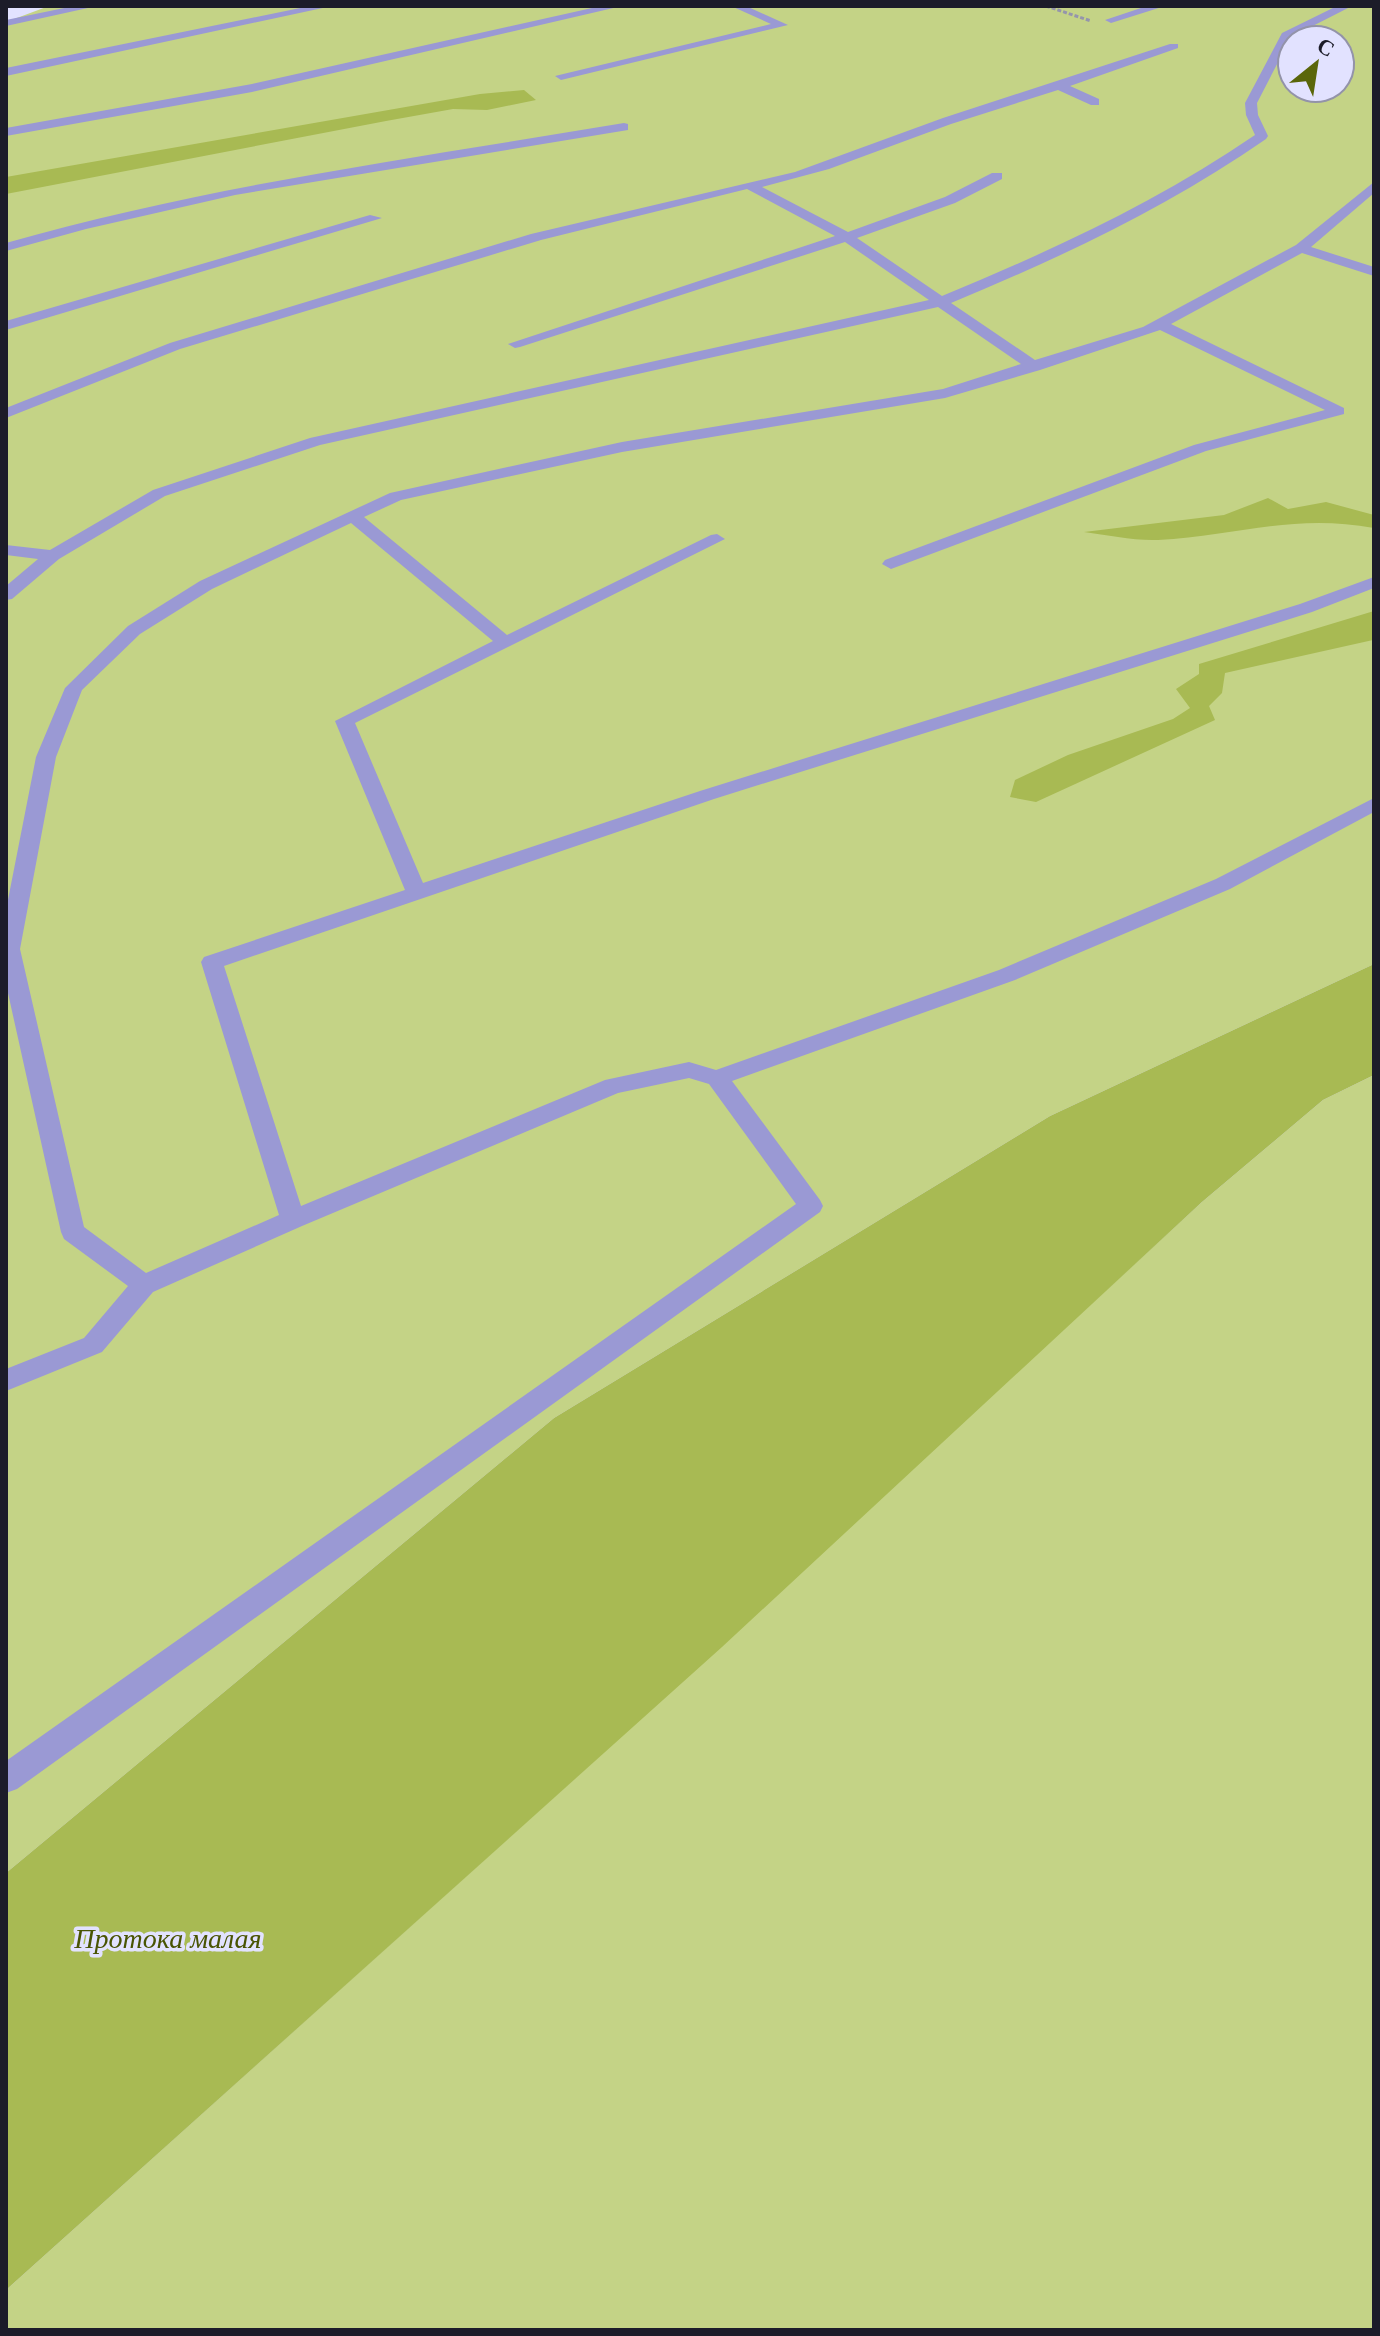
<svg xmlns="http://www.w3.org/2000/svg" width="1380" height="2336" viewBox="0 0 1380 2336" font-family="'Times New Roman',serif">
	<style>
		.green { fill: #c4d386; fill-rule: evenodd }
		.water { fill: #a8ba53 }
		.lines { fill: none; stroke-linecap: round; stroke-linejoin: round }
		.path { stroke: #9595ac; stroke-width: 3; stroke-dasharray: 4 2; stroke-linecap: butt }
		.minor { fill: #9a99d4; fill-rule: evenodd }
		.labels { text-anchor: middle; stroke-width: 7; stroke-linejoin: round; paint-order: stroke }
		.near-water-label { font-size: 28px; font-style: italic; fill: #495404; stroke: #e2e2ff }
	</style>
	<rect width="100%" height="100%" fill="#e2e2ff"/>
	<path class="green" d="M 49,6 L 1374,6 L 1374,964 L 1050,1116 L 554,1418 L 6,1873 L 6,22 ZM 1292,40 L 1340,40 L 1340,88 L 1292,88 Z
		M 1374,1075 L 1374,2330 L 6,2330 L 6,2290 L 592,1763 L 1202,1202 L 1323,1100 Z"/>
	<path class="water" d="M 524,90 L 536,100 L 487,110 L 453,109 L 386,121 L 6,194 L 6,177 L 480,94 Z
		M 1268,498 L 1288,509 L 1326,502 L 1374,515 L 1374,528 C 1293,513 1236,536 1158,540 C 1134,541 1108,535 1084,532 L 1224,515 Z
		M 1374,611 L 1373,640 L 1225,673 L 1222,693 L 1209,706 L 1215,720 L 1036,802 L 1010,797 L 1015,780 L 1068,755 L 1173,719 L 1190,708 L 1176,689 L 1199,674 L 1199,664 Z
		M 1374,964 L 1374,1075 L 1323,1100 L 1202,1202 L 722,1647 L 6,2290 L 6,1873 L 554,1418 L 1050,1116 Z"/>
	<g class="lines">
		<path class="path" d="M 1046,6 L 1091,21"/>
		<path class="minor" d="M 74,6 L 97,6 L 6,26 L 6,20 Z
			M 310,6 L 332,6 L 6,76 L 6,68 Z
			M 601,6 L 622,6 L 252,92 L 6,136 L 6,128 L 252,84 Z
			M 731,6 L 746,6 L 788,25 L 561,80 L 555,76 L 771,24 Z
			M 1147,6 L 1165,6 L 1111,23 L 1105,20 Z
			M 1337,6 L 1352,6 L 1291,37 L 1257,103 L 1258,115 L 1268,136 L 1266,139 C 1168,207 1062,257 951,303 L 1035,360 L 1143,327 L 1296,245 L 1374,182 L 1374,193 L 1311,247 L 1374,267 L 1374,276 L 1302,253 L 1171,324 L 1344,408 L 1344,414 L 1206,451 L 891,569 L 882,564 L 885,560 L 1194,445 L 1325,410 L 1160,330 L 1040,370 L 945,398 L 622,452 L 401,500 L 364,517 L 507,635 L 711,535 L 717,534 L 725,539 L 355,723 L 423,883 L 700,791 L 1300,604 L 1374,577 L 1374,588 L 1312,612 L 714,799 L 224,966 L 301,1206 L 605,1080 L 689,1062 L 716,1070 L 999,970 L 1216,879 L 1374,798 L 1374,812 L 1230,889 L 1015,980 L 732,1081 L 820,1200 L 823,1206 L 820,1212 L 17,1789 L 6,1793 L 6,1761 L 796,1204 L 709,1084 L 689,1078 L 618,1093 L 302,1226 L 153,1292 L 102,1352 L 6,1391 L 6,1369 L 84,1338 L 128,1286 L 64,1239 L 61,1232 L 6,984 L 6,910 L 36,757 L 65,688 L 128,626 L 200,581 L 390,493 L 622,442 L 943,389 L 1021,364 L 938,307 L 320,445 L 165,496 L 59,559 L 12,599 L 6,600 L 6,586 L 38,559 L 6,555 L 6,545 L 50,550 L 153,490 L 310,438 L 929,300 L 845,242 L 520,347 L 515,348 L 508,344 L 835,236 L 747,189 L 541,240 L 180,349 L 6,418 L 6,408 L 170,343 L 531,234 L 795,172 L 943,118 L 1170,44 L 1178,44 L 1178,48 L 1070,86 L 1099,99 L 1099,105 L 1091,105 L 1058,90 L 951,124 L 829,169 L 762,187 L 848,232 L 945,197 L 992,173 L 1002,173 L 1002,179 L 955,203 L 857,238 L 942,296 C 1051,251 1157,202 1255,135 L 1246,115 L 1245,103 L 1282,33 ZM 351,523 L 493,641 L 335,721 L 405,890 L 204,957 L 201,962 L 279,1215 L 146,1273 L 84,1227 L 20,949 L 56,757 L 82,690 L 140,634 L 212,589 Z
			M 624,123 L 628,124 L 628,130 L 235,195 L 86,229 L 6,251 L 6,243 C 209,185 417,158 624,123 Z
			M 370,215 L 382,218 L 6,330 L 6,321 Z"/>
	</g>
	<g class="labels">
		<g class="near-water-label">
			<text x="168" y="1948">Протока малая</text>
		</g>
	</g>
	<rect width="1380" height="2336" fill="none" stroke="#1c1c29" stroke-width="16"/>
	<g transform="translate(1316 64) rotate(30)"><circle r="38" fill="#e2e2ff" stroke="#9393a9" stroke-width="2"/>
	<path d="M0-6L14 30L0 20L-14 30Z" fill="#5a660a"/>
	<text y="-12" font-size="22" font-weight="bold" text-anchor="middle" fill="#1c1c29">С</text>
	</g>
</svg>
